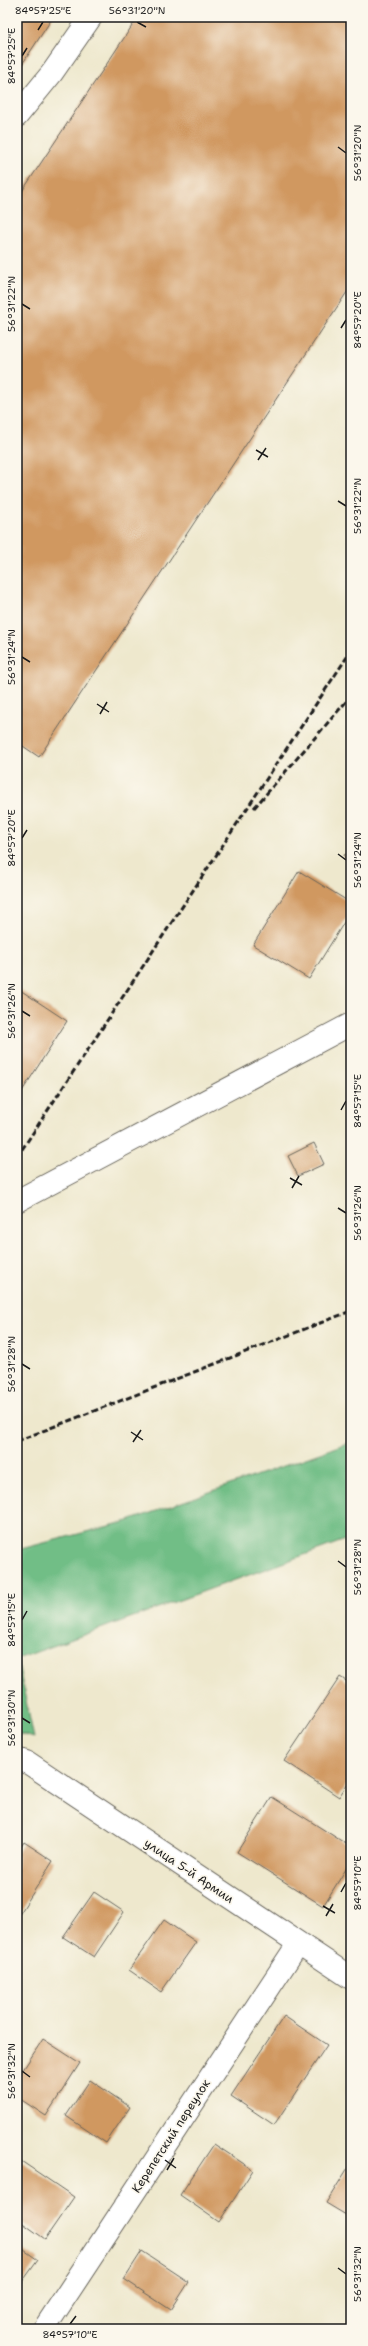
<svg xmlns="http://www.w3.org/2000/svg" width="368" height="2346" viewBox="0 0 368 2346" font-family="'Shantell Sans',sans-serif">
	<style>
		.forest { fill: #71be86; stroke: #466d51 }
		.building { fill: #d09861 }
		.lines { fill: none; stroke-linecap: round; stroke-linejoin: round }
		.minor-casing { stroke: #66635a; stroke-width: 24 }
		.minor { stroke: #fff; stroke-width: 22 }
		.rail { stroke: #1c1c1c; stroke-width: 3; stroke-dasharray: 6 3; stroke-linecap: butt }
		.ticks { fill: none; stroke: #1c1c1c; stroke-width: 1.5 }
		.labels { text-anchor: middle; stroke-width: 3.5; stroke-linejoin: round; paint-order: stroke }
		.street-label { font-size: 12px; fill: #1c1c1c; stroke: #fbf7ec }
		.neatline { fill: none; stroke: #1c1c1c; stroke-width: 1.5 }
		.ticks-label { font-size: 10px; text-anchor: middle; fill: #1c1c1c }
	</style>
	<rect width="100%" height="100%" fill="#fbf7ec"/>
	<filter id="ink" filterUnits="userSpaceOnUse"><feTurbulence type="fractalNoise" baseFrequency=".025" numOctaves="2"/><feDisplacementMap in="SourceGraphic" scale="8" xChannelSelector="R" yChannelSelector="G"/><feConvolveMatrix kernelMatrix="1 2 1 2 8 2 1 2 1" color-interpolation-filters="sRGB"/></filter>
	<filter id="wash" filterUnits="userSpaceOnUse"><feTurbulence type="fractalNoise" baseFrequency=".012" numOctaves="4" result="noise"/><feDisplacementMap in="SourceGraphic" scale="16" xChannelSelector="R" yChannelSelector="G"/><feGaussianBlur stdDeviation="0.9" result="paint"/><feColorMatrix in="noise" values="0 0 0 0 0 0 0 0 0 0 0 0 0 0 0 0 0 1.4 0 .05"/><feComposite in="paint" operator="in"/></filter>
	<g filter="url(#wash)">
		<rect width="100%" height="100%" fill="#eee8cd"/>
		<path class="forest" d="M 351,1442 L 351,1538 L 17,1659 L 34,1738 L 17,1733 L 17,1550 L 128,1521 Z"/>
		<g id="blocks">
			<path class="building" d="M 17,17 L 53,17 L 17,72 Z
				M 138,17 L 351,17 L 351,286 L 39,757 L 17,742 L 17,199 Z
				M 351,852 L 351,874 L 344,855 Z
				M 299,871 L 351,903 L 351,911 L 309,979 L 253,945 Z
				M 17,988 L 67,1021 L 17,1099 Z
				M 314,1143 L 324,1164 L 298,1176 L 288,1156 Z
				M 340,1677 L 351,1684 L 351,1778 L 339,1797 L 284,1761 Z
				M 272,1797 L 351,1847 L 351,1861 L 323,1906 L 237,1852 Z
				M 24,1842 L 53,1861 L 17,1918 L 17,1853 Z
				M 94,1892 L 124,1912 L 94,1957 L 63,1937 Z
				M 164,1920 L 196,1942 L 161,1992 L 129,1970 Z
				M 284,2016 L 327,2045 L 274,2125 L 231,2096 Z
				M 43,2039 L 80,2063 L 46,2116 L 17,2097 L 17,2079 Z
				M 90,2080 L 130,2107 L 106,2143 L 66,2116 Z
				M 214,2144 L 253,2170 L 219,2222 L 180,2195 Z
				M 21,2161 L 74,2197 L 45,2239 L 17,2219 L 17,2166 Z
				M 351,2163 L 351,2218 L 326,2203 Z
				M 17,2245 L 38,2260 L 17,2289 Z
				M 142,2251 L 189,2282 L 171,2310 L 124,2279 Z"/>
		</g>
	</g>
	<g filter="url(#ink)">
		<use href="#blocks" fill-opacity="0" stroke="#66635a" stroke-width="1"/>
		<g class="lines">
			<defs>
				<path id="minor" d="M 17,116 L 52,73 L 91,17
					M 17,1201 L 351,1024
					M 17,1759 L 27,1762 L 351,1978
					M 44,2329 L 298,1944"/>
			</defs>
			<use href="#minor" class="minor-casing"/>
			<use href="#minor" class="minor"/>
			<path class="rail" d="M 254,808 L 351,696
				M 17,1157 L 351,651
				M 17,1441 L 351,1311"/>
		</g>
	</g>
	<path class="ticks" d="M 137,22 L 146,27M 38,30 L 43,22M 22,56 L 27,48M 338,147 L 346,153M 22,304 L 30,309M 341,328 L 346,320M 256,450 L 268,457M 258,460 L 266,448M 338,501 L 346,506M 22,657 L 30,662M 97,704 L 109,712M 100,714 L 107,702M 22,838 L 27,830M 338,854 L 346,860M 22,1011 L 30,1016M 341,1110 L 346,1101M 290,1178 L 302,1185M 292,1188 L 299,1176M 338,1208 L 346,1213M 22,1364 L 30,1369M 131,1432 L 143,1440M 133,1442 L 141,1430M 338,1561 L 346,1567M 22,1620 L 27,1611M 22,1718 L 30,1723M 341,1892 L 346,1883M 323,1906 L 335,1913M 326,1916 L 333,1904M 22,2071 L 30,2077M 165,2160 L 176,2168M 167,2170 L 174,2158M 338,2268 L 346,2274M 70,2324 L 76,2316"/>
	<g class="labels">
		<g class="street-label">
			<text transform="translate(189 1871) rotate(34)" y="4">улица 5-й Армии</text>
			<text transform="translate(171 2136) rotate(-57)" y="4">Керепетский переулок</text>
		</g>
	</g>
	<rect width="368" height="2346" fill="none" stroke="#fbf7ec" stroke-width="44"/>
	<rect x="22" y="22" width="324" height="2302" class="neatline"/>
	<g class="ticks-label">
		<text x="43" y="14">84°57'25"E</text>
		<text x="137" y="14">56°31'20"N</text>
		<text transform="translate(11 56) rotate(-90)" y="4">84°57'25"E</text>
		<text transform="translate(357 153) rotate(-90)" y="4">56°31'20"N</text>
		<text transform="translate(11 304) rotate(-90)" y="4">56°31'22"N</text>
		<text transform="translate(357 320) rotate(-90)" y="4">84°57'20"E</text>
		<text transform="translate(357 506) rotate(-90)" y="4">56°31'22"N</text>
		<text transform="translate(11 657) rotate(-90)" y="4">56°31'24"N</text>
		<text transform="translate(11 838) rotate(-90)" y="4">84°57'20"E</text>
		<text transform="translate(357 860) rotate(-90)" y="4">56°31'24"N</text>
		<text transform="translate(11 1011) rotate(-90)" y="4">56°31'26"N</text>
		<text transform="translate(357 1101) rotate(-90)" y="4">84°57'15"E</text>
		<text transform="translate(357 1213) rotate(-90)" y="4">56°31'26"N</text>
		<text transform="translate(11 1364) rotate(-90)" y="4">56°31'28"N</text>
		<text transform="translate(357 1567) rotate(-90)" y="4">56°31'28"N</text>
		<text transform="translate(11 1620) rotate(-90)" y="4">84°57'15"E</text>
		<text transform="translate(11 1718) rotate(-90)" y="4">56°31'30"N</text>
		<text transform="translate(357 1883) rotate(-90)" y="4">84°57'10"E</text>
		<text transform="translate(11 2071) rotate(-90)" y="4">56°31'32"N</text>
		<text transform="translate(357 2274) rotate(-90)" y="4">56°31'32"N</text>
		<text x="70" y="2338">84°57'10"E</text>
	</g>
</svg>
